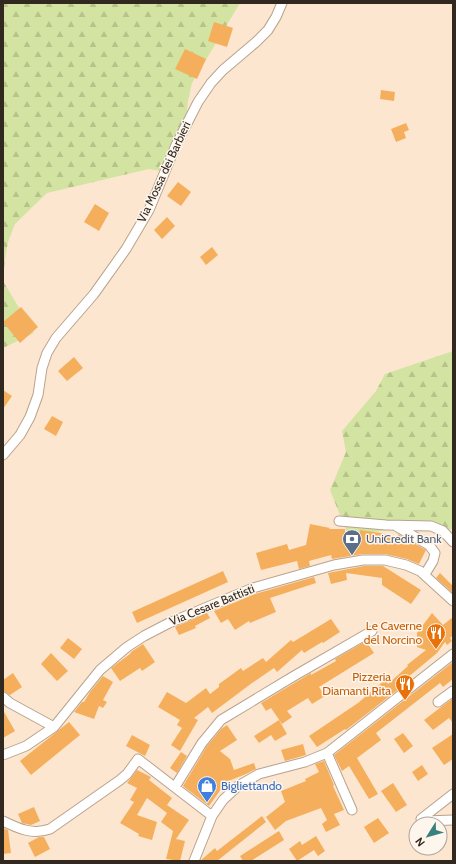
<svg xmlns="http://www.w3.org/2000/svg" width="456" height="864" viewBox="0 0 456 864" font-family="Cabin,sans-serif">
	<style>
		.forest { fill: url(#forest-firs) }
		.building { fill: #f5af5c }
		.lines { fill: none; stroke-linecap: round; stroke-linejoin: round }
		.minor-casing { stroke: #b8a38e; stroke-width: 11 }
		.minor { stroke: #fff; stroke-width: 9 }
		.labels { text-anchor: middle; stroke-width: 3; stroke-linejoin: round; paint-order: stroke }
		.street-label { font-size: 12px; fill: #312920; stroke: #fef5ec }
		.service-label { font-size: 12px; fill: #4e5e75; stroke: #fef5ec; text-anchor: start }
		.food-label { font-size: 12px; fill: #c56008; stroke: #fef5ec; text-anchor: end }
		.shop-label { font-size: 12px; fill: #366cbe; stroke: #fef5ec; text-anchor: start }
	</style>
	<defs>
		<pattern id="forest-firs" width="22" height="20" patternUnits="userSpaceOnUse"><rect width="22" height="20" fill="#d3e4a2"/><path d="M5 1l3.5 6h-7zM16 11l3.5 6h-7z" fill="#b6c48b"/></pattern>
	</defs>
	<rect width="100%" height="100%" fill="#fce6cf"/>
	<path class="forest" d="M 3,3 L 240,3 L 192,83 L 188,101 L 186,120 L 166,172 L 149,169 L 47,193 L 15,224 L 8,242 L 5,259 L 3,281 L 34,333 L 3,348 Z
		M 453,351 L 453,529 L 438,531 L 415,527 L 348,535 L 330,490 L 346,452 L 342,431 L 376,391 L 385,374 Z"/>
	<path class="building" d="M 214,22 L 233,28 L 227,47 L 208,41 Z
		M 185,49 L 206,59 L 197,79 L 175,69 Z
		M 381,90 L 395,92 L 394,101 L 380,99 Z
		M 406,123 L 409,130 L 404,132 L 406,138 L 396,142 L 391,129 Z
		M 178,182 L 191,192 L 181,206 L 167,196 Z
		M 95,204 L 109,213 L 99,231 L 84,222 Z
		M 167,217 L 175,226 L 162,239 L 154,230 Z
		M 212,247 L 218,255 L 206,265 L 200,257 Z
		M 21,307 L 38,327 L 20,343 L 3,322 Z
		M 74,357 L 83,368 L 67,381 L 58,371 Z
		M 3,390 L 12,396 L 3,409 Z
		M 52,416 L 63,422 L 56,436 L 44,429 Z
		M 310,524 L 330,528 L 329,529 L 345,529 L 345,543 L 359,543 L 360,530 L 381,533 L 398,538 L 398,534 L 426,550 L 419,564 L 407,559 L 385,554 L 362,554 L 332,559 L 331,555 L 309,561 L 310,566 L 299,569 L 297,561 L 261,570 L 256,553 L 287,544 L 289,550 L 306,545 Z
		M 364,566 L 383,566 L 421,590 L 411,604 L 382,585 L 382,578 L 346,573 L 347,580 L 331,584 L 328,573 Z
		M 223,571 L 228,582 L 137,623 L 132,612 Z
		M 440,573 L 453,586 L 453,593 L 436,578 Z
		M 314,577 L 316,583 L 270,598 L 276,612 L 250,623 L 249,621 L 235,630 L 228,619 L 221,623 L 214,611 L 255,594 Z
		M 207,613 L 210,618 L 195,626 L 196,628 L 179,635 L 175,627 Z
		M 432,613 L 443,625 L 453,617 L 453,635 L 450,638 L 452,641 L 447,645 L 445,642 L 437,653 L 407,678 L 409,681 L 346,730 L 345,729 L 317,747 L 309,736 L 358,703 L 385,680 L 388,684 L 408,666 L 407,665 L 426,650 L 417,647 L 417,633 Z
		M 331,619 L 340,632 L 323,643 L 322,642 L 304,653 L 302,650 L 277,672 L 274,668 L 252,683 L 212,713 L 208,707 L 194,718 L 198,720 L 180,751 L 171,745 L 182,728 L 177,725 L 180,720 L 158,707 L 167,692 L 186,703 L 206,688 L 210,694 L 219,687 L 219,684 L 241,668 L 243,671 L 263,658 L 266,662 L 291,640 L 293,642 Z
		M 68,638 L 82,649 L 74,659 L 60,648 Z
		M 366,641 L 374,653 L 319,687 L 325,696 L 312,704 L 308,698 L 287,711 L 292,717 L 282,724 L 271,708 L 266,711 L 261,703 L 311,673 L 311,675 L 336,661 L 335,659 Z
		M 143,644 L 155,662 L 142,671 L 140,668 L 120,681 L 111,668 L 130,654 L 131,652 Z
		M 51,653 L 68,671 L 57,681 L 41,664 Z
		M 453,662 L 453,679 L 443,687 L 440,683 L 376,733 L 381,740 L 357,758 L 378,794 L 369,799 L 349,766 L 342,771 L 334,755 Z
		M 13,673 L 22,687 L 10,695 L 3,691 L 3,680 Z
		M 103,676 L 113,682 L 103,700 L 107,702 L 103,708 L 99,706 L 94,719 L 74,712 L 82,702 L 84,702 L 90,692 Z
		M 453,698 L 453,723 L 449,718 L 433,730 L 424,720 Z
		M 3,710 L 15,731 L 3,738 Z
		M 279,720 L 287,734 L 275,741 L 271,735 L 259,743 L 254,736 Z
		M 69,722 L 80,735 L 31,775 L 20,761 Z
		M 227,725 L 237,740 L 220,751 L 230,759 L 234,770 L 254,763 L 256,769 L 246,774 L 226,782 L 209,806 L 183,786 L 207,746 L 221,729 Z
		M 403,733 L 413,746 L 404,753 L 394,739 Z
		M 453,734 L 453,759 L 444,765 L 432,748 Z
		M 132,735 L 150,745 L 145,756 L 126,746 Z
		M 303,744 L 306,755 L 285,761 L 281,750 Z
		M 181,752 L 187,756 L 177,773 L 170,768 Z
		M 324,761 L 334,785 L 333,786 L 344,810 L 334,814 L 340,825 L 326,832 L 322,824 L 327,820 L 321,808 L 286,821 L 275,830 L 266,817 L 285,802 L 281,791 L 306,781 L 305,779 L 319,772 L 315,764 Z
		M 422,765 L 428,774 L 418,781 L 412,772 Z
		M 137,770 L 151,777 L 149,780 L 172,798 L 167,805 L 189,820 L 176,839 L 185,841 L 180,861 L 166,859 L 173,831 L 161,822 L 167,813 L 147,798 L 137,815 L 157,822 L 152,840 L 138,836 L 139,834 L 120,823 L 134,802 L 130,800 L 137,788 L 127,783 Z
		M 393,783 L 407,805 L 396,812 L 381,791 Z
		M 34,807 L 40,821 L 31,825 L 22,823 L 18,814 Z
		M 262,816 L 266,822 L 217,861 L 200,861 L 215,848 L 217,851 Z
		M 378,818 L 389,833 L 374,843 L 364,827 Z
		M 3,828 L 8,830 L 11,853 L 3,854 Z
		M 279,831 L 284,840 L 251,861 L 243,861 L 240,856 Z
		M 316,836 L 325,851 L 318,856 L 314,850 L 297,861 L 289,849 L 300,841 L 302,845 Z
		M 39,837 L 44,837 L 50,849 L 35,857 L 28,843 Z"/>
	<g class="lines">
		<defs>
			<path id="minor" d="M 3,455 L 20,435 L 30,417 L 38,395 L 42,368 L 47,353 L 56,338 L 94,294 L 126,249 L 149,210 L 176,145 L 198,102 L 211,83 L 223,70 L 256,42 L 268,30 L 276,17 L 282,3
				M 339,521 L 386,525 L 431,526 L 443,531 L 453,542
				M 396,526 L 429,545 L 435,553 L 433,561 L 425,574
				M 3,697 L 10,703 L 54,727
				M 438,702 L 453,691
				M 327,753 L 352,810
				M 3,755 L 26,746 L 54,727 L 100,670 L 127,647 L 144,636 L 169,623 L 253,588 L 334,565 L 363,560 L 385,560 L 406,565 L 420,571 L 453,601
				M 175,787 L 202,743 L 221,720 L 294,676 L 372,631
				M 453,794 L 421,819 L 426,821 L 453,820
				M 3,821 C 19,829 33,835 50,829 L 120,780 L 127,774 L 138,759 L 212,816
				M 194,861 L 212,816 L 223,800 L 238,786 L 259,774 L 305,762 L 327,753 L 453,654"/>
		</defs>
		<use href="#minor" class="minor-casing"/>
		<use href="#minor" class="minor"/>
	</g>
	<defs>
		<symbol id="bank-pin" viewBox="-11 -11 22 30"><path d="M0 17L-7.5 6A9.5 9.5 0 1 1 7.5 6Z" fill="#5c6f8a" stroke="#fef5ec"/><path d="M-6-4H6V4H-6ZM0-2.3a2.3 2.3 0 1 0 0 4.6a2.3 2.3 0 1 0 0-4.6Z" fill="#fff"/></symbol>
		<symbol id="restaurant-pin" viewBox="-11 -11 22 30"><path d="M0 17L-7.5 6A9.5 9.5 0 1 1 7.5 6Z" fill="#e8710a" stroke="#fef5ec"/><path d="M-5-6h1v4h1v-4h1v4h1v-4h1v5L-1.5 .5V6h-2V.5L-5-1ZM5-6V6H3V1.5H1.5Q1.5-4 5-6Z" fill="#fff"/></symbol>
		<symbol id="shop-pin" viewBox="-11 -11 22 30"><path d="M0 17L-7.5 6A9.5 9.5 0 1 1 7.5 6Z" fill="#3f7fe0" stroke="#fef5ec"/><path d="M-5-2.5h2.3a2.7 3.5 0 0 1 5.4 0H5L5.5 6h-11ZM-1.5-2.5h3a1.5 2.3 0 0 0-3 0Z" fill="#fff"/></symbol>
	</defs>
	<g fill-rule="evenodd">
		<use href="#bank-pin" x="341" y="528" width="22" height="30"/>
		<use href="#restaurant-pin" x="425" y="622" width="22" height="30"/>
		<use href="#restaurant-pin" x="394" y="673" width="22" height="30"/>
		<use href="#shop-pin" x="196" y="775" width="22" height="30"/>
	</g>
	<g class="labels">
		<g class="street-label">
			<text transform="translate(164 172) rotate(-65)" y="4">Via Mossa dei Barbieri</text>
			<text transform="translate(212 605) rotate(-22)" y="4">Via Cesare Battisti</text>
		</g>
		<g class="service-label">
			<text x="366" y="543">UniCredit Bank</text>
		</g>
		<g class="food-label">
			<text x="422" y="630">Le Caverne<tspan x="422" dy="14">del Norcino</tspan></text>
			<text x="391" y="681">Pizzeria<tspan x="391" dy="14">Diamanti Rita</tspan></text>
		</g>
		<g class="shop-label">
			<text x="221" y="790">Bigliettando</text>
		</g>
	</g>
	<rect width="456" height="864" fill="none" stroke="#312920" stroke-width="8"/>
	<g transform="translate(428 836) rotate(233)"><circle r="19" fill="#fef5ec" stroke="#aca39a"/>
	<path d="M0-3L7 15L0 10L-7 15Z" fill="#39817c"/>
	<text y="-6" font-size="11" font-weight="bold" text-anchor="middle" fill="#312920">N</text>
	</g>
</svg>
